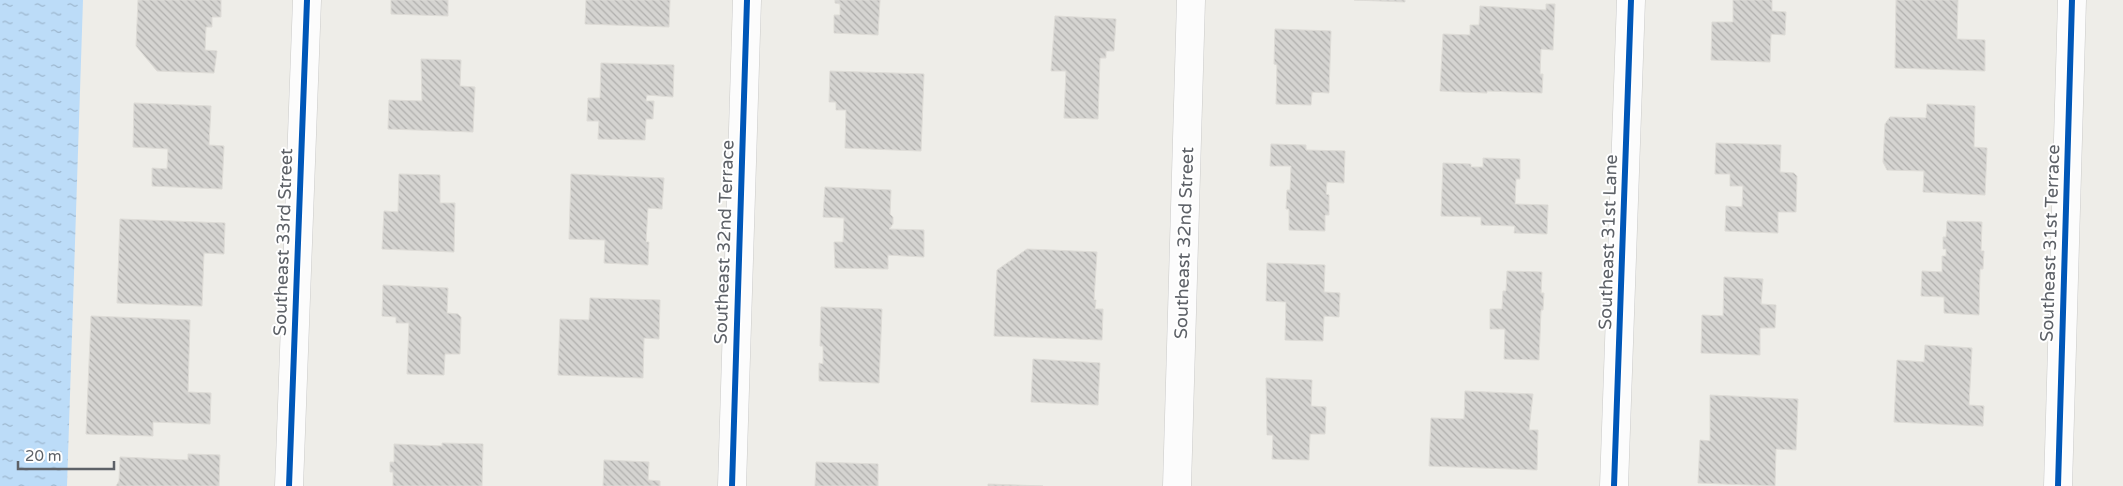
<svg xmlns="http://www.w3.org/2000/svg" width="2123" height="486" viewBox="0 0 2123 486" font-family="'Varela Round',sans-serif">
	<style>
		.water { fill: url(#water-ripples) }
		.building { fill: url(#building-back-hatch); stroke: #dedcd7 }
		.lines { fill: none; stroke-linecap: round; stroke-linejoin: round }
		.street-casing { stroke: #cacac9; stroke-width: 29 }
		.street { stroke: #fcfcfc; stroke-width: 28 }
		.cycleway-casing { stroke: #fff; stroke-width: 9 }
		.cycleway { stroke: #0057b8; stroke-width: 6 }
		.labels { text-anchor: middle; stroke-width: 4; stroke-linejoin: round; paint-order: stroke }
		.street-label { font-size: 18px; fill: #5d6167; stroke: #fff }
	</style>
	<defs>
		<pattern id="water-ripples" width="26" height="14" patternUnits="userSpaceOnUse" patternTransform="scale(1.25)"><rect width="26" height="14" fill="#bcdcf8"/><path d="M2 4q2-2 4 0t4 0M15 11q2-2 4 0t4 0" fill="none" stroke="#9cb6cd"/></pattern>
		<pattern id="building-back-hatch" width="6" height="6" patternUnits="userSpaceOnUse" patternTransform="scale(1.25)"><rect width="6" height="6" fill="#d5d4d1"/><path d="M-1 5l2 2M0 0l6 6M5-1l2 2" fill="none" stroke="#b0afad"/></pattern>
	</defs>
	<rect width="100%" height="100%" fill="#eeede8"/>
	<path class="water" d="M 0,0 L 83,0 L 67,486 L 0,486 Z"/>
	<path class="building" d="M 138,0 L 221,0 L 221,17 L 212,17 L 212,27 L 206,27 L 205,50 L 217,51 L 214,73 L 157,71 L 136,46 Z
		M 391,0 L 448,0 L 448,16 L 391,14 Z
		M 586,0 L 670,0 L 669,27 L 585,24 Z
		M 835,0 L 880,0 L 878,35 L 834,33 L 834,15 L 840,15 L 840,4 L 835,3 Z
		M 1354,0 L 1405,0 L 1405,2 Z
		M 1733,0 L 1772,0 L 1772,11 L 1786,12 L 1785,35 L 1771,34 L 1770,62 L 1711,60 L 1712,22 L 1733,22 Z
		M 1896,0 L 1958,0 L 1957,39 L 1985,40 L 1985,71 L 1895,68 Z
		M 1546,4 L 1555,4 L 1553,50 L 1541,49 L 1540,74 L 1543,74 L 1542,93 L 1487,91 L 1487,93 L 1440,91 L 1443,34 L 1470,35 L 1470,25 L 1479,25 L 1480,6 L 1546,10 Z
		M 1055,16 L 1116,19 L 1114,51 L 1106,51 L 1106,58 L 1100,58 L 1098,119 L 1064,118 L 1066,71 L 1051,71 Z
		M 1275,29 L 1331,31 L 1329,93 L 1312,92 L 1311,105 L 1276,104 L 1277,65 L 1274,64 Z
		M 421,59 L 461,60 L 460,86 L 475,87 L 473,132 L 388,129 L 389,100 L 422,101 Z
		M 601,63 L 674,65 L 673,97 L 647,95 L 646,101 L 654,101 L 653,119 L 646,119 L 645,140 L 598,139 L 599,121 L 587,121 L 588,98 L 600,98 Z
		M 830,71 L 924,74 L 921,151 L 845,148 L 846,110 L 836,110 L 836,102 L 829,102 Z
		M 134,103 L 211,106 L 209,145 L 224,146 L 222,189 L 152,186 L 152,168 L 167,169 L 168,149 L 133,147 Z
		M 1927,104 L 1975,106 L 1974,147 L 1987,148 L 1985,195 L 1923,192 L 1924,171 L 1887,170 L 1883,162 L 1885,124 L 1890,117 L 1926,118 Z
		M 1716,143 L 1781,145 L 1780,172 L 1794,173 L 1797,176 L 1796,212 L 1778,212 L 1778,233 L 1725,231 L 1726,206 L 1742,207 L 1743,186 L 1730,186 L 1730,174 L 1715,174 Z
		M 1271,144 L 1306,145 L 1306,150 L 1345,151 L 1344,183 L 1327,182 L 1326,194 L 1329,195 L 1329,215 L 1325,215 L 1325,231 L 1289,230 L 1289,209 L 1286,209 L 1287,190 L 1290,190 L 1291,166 L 1270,166 Z
		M 1483,158 L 1520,159 L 1520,179 L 1516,179 L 1515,204 L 1548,205 L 1547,234 L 1514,233 L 1515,226 L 1481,225 L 1481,217 L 1441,216 L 1443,163 L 1471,164 L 1471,167 L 1483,167 Z
		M 399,174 L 440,175 L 440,203 L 455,203 L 454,252 L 382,249 L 384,211 L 398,212 Z
		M 571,174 L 664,178 L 662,209 L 648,208 L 646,242 L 649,242 L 648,265 L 604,263 L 605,240 L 569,239 Z
		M 825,187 L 891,190 L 890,214 L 893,217 L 893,224 L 889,229 L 924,230 L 924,257 L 888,255 L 888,269 L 835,268 L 834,242 L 843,242 L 844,218 L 823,217 Z
		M 120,219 L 225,223 L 224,254 L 204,253 L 202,306 L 117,303 Z
		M 1947,221 L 1982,222 L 1981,251 L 1984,251 L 1983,269 L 1980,269 L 1979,315 L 1944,313 L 1944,297 L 1921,296 L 1922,271 L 1942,272 L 1942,256 L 1946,256 L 1946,249 L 1943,249 L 1943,237 L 1946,237 Z
		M 1027,249 L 1097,252 L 1094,300 L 1096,300 L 1095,309 L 1103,309 L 1102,340 L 994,336 L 997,270 Z
		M 1267,263 L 1325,265 L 1324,292 L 1340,293 L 1339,317 L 1324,316 L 1323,341 L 1285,340 L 1286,302 L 1266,301 Z
		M 1507,271 L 1542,272 L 1541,293 L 1544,293 L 1543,310 L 1541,310 L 1539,360 L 1504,359 L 1505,329 L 1490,329 L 1490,309 L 1502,309 L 1503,291 L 1506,291 Z
		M 1724,277 L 1763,279 L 1761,304 L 1776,305 L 1775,328 L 1760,328 L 1760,355 L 1701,353 L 1702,315 L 1723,316 Z
		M 383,285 L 448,288 L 447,313 L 458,314 L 461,317 L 460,354 L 445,354 L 444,375 L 407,374 L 409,323 L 396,323 L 396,317 L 382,316 Z
		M 590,298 L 660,300 L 659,339 L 644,338 L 643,378 L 558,375 L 560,319 L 589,320 Z
		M 821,307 L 882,309 L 879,383 L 819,381 L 819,363 L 823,364 L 823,346 L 820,346 Z
		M 91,316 L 190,320 L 188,392 L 211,393 L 210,424 L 153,422 L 153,436 L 86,434 Z
		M 1925,345 L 1972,348 L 1969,405 L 1984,406 L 1983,426 L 1894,422 L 1897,360 L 1924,362 Z
		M 1033,359 L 1100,363 L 1098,405 L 1031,402 Z
		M 1266,378 L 1312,380 L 1311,406 L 1326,407 L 1325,434 L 1310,434 L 1309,460 L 1272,459 L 1273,435 L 1267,435 Z
		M 1465,391 L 1533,394 L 1529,430 L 1538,430 L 1537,470 L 1429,466 L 1431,418 L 1464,419 Z
		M 1710,395 L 1798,399 L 1796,450 L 1776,449 L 1775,486 L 1698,483 L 1700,440 L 1710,441 Z
		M 442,443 L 483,444 L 482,486 L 393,486 L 393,472 L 390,472 L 390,462 L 394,462 L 394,444 L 442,446 Z
		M 188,454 L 220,455 L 219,486 L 116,486 L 119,481 L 120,457 L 188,460 Z
		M 604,460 L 649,462 L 648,480 L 660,481 L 660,486 L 603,486 Z
		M 816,462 L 878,464 L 878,486 L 815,486 Z
		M 988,484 L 1043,486 L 988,486 Z"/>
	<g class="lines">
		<defs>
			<path id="street" d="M 289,486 L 307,0
				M 732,486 L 747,0
				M 1177,486 L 1191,0
				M 1614,486 L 1631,0
				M 2058,486 L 2072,0"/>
		</defs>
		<use href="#street" class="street-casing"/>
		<use href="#street" class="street"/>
		<defs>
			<path id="cycleway" d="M 289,486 L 307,0
				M 732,486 L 747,0
				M 1614,486 L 1631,0
				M 2058,486 L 2072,0"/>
		</defs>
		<use href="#cycleway" class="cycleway-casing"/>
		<use href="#cycleway" class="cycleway"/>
	</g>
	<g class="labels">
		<g class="street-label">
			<text transform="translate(283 242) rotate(-88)" y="6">Southeast 33rd Street</text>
			<text transform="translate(724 242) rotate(-88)" y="6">Southeast 32nd Terrace</text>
			<text transform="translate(1608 242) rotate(-88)" y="6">Southeast 31st Lane</text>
			<text transform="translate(1184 243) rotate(-88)" y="6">Southeast 32nd Street</text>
			<text transform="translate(2050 243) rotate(-88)" y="6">Southeast 31st Terrace</text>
		</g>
	</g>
	<path d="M18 461v8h96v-8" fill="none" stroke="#5d6167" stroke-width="2.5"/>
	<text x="25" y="461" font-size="15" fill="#5d6167" stroke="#ffffff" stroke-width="4" paint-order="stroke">20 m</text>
</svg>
